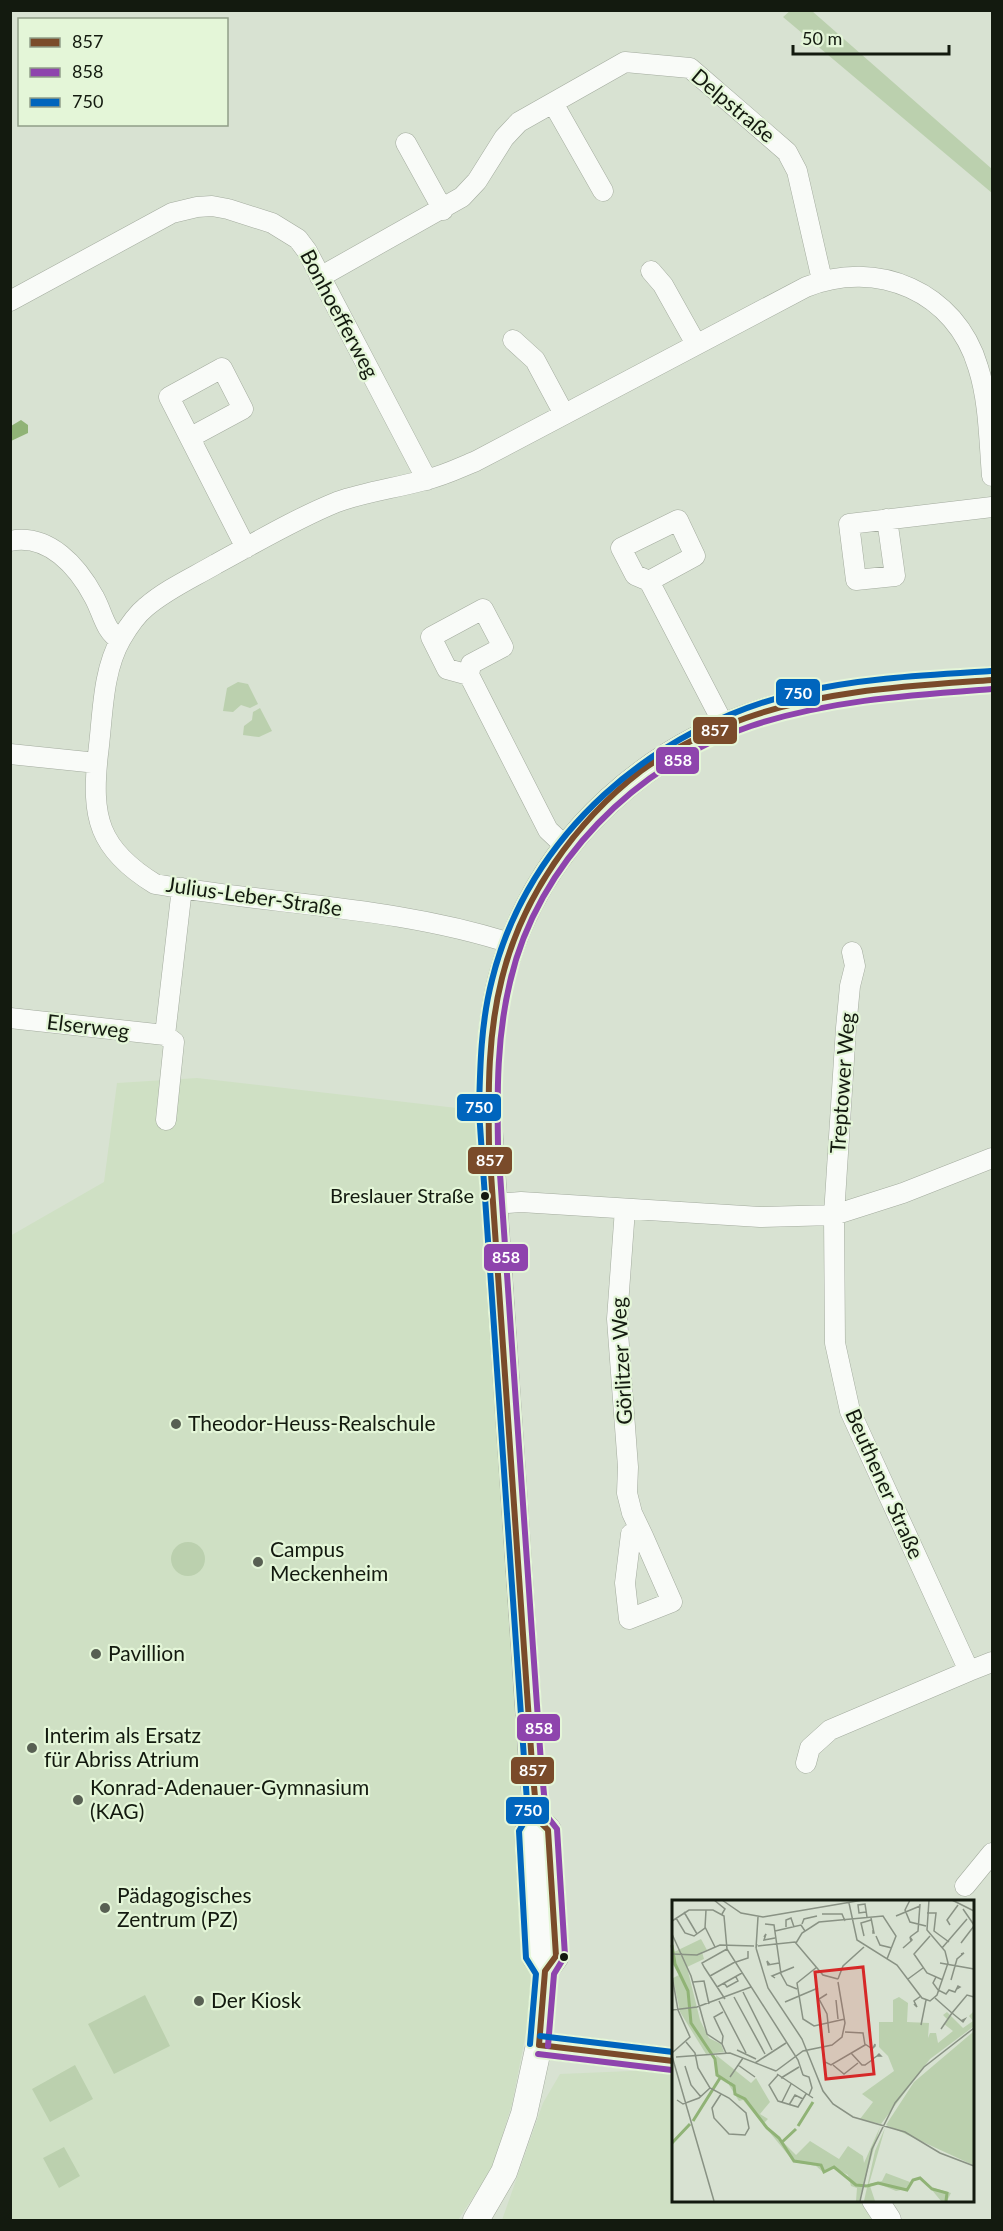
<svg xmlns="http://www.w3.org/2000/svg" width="1003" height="2231" viewBox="0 0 1003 2231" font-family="Lato,sans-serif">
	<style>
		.built { fill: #cfe0c4 }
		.green { fill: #bbd0ae }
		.water { fill: #90b376 }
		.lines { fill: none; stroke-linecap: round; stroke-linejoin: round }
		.minor-casing { stroke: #a3ab9e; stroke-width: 21 }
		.tertiary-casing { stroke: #a3ab9e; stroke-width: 27 }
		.minor { stroke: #f9fbf8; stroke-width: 20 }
		.tertiary { stroke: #f9fbf8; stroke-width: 26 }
		.bus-1-casing { stroke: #e4f6d8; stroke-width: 10 }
		.bus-2-casing { stroke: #e4f6d8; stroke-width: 10 }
		.bus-3-casing { stroke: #e4f6d8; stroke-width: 10 }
		.bus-1 { stroke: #7a4b2a; stroke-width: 6 }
		.bus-2 { stroke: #8e44ad; stroke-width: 6 }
		.bus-3 { stroke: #0065bd; stroke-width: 6 }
		.bus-dot { fill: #131a0f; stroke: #e4f6d8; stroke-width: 2 }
		.poi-dot { fill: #586053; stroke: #e4f6d8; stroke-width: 2 }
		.labels { text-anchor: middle; stroke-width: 4.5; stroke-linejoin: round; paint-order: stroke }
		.bus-label { font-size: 20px; fill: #131a0f; stroke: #e4f6d8; text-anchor: end }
		.street-label { font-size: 21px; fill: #131a0f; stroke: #e4f6d8 }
		.poi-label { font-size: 21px; fill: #131a0f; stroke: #e4f6d8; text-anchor: start }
		.inset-river { fill: none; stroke: #90b376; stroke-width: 3 }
		.inset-road { fill: none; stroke: #899284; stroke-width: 1.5 }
		.view { fill: #d62828; fill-opacity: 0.15; stroke: #d62828; stroke-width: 3 }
		.inset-edge { fill: none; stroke: #131a0f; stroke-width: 3 }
		.line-badge { stroke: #e4f6d8; stroke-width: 2 }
		.badge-label { font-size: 16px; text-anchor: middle; font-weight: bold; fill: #fff }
	</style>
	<rect width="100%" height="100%" fill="#d8e2d2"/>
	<path class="built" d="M 197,1078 L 474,1110 L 490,1291 L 533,1997 L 512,2104 L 492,2169 L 458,2220 L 11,2220 L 10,1236 L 104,1182 L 117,1083 Z
		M 654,2070 L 673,2075 L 673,2200 L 865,2200 L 879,2220 L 502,2220 L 543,2103 L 560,2074 Z"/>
	<path class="green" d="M 791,10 L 812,11 L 992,169 L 992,193 L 783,17 Z
		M 238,682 L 248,684 L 258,704 L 250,708 L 241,705 L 233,712 L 223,711 L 227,688 Z
		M 260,708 L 272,731 L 259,737 L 243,735 L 244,726 L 252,720 L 253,712 Z
		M171 1559a17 17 0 1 1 34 0a17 17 0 1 1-34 0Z
		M 145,1995 L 170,2046 L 114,2074 L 88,2024 Z
		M 75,2065 L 93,2099 L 50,2122 L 32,2089 Z
		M 64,2147 L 80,2176 L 59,2188 L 43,2158 Z"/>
	<path class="water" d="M 21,420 L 28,425 L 28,433 L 11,441 L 11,426 Z"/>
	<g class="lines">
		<defs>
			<path id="minor" d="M 553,103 L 603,191
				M 406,143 L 443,210
				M 651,271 L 663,285 L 696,344
				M 320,277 L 462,197 L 477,181 L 504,138 L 519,122 L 625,62 L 690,68 L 787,152 L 797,171 L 822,280
				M 10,301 L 172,213 L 197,207 L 212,206 L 228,209 L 272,223 L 298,239 L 307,251 L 427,480
				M 513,340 L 535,360 L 564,414
				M 191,437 L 243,409 L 222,368 L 169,397 L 246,548
				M 887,519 L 895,576 L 856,580 L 849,524 L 992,507
				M 10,541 C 49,533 78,567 94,597 C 103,613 104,630 120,640
				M 649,581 L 695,556 L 678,520 L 621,548 L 635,575 L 649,581 L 724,725
				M 469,675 L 471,664 L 503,647 L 483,609 L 431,637 L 447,669 L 469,675 L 548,830 L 566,847
				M 10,754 L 97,763
				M 513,944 C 397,906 274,905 155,884 C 98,849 91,817 98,754 C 103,716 102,672 121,639 C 128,627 136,615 146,607 C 167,589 192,578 216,564 C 255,543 295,519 337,502 C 365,492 396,488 425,480 C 443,476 459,468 476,461 L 806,287 C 877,258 956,292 978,367 C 989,401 989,440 992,476
				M 10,1018 L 165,1035
				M 166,1120 L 174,1042 L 165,1035 L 182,888
				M 493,1204 L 521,1202 L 760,1217 L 834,1215 L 903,1193 L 992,1158
				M 625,1209 L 617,1319 L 628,1467 L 627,1493 L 632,1513 L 643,1536 L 631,1534 L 625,1583 L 629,1619 L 672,1602 L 643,1536
				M 969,1671 L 992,1662
				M 806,1763 L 810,1748 L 830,1730 L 969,1671 L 850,1411 L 835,1343 L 834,1215 L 846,1028 L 850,986 L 855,966 L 852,952
				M 965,1886 L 992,1853"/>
			<path id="tertiary" d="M 537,1819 L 528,1831 L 528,1839 L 535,1957 L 545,1971
				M 539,2045 L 673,2061
				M 875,2200 L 888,2220
				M 476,2220 L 504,2172 L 524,2114 L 539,2045 L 545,1971 L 556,1956 L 548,1830 L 537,1819 L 532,1764 L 488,1110 C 489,1067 490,1020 501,979 C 539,836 657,735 798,702 C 859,688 930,684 992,680"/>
		</defs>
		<use href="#minor" class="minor-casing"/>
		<use href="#tertiary" class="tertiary-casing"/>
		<use href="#minor" class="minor"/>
		<use href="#tertiary" class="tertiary"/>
		<defs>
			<path id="bus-1" d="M 539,2045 L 545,1971 L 556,1956 L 548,1830 L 537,1819 L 532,1764 L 489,1145 C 488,1089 488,1033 502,978 C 522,897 575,822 641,771 C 672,748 710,731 746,718 C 824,690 911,686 992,680
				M 539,2045 L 673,2061"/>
			<path id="bus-2" d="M 548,2046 L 554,1974 L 565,1956 L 557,1829 L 546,1815 L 541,1763 L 498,1145 C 497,1090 497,1036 510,982 C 537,863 637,764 751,726 C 829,700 912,695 992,689
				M 538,2054 L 672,2070"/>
			<path id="bus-3" d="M 540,2036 L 673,2052
				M 530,2044 L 536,1974 L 526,1958 L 519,1831 L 528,1816 L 479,1111 C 480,1067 481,1022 492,980 C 528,834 654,727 797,693 C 861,678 927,675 991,671"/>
		</defs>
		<use href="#bus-1" class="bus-1-casing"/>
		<use href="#bus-2" class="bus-2-casing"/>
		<use href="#bus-3" class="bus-3-casing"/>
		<use href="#bus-1" class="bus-1"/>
		<use href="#bus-2" class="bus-2"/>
		<use href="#bus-3" class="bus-3"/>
	</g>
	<g class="bus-dot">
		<circle cx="485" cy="1196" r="5"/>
		<circle cx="564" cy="1957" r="5"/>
	</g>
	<g class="poi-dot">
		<circle cx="176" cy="1424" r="6"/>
		<circle cx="258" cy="1562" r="6"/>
		<circle cx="96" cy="1654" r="6"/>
		<circle cx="32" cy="1748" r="6"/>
		<circle cx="78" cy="1800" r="6"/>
		<circle cx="105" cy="1908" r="6"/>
		<circle cx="199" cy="2001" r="6"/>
	</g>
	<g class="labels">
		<g class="bus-label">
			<text x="474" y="1203">Breslauer Straße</text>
		</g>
		<g class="street-label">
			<text transform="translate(733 106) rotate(40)" y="7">Delpstraße</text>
			<text transform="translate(339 314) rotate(62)" y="7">Bonhoefferweg</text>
			<text transform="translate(254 897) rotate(8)" y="7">Julius-Leber-Straße</text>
			<text transform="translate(88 1027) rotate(7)" y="7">Elserweg</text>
			<text transform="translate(843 1083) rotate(-86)" y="7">Treptower Weg</text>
			<text transform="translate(622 1361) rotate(-93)" y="7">Görlitzer Weg</text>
			<text transform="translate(884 1484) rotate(66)" y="7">Beuthener Straße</text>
		</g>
		<g class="poi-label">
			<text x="188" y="1431">Theodor-Heuss-Realschule</text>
			<text x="270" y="1557">Campus<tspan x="270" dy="24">Meckenheim</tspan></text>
			<text x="108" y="1661">Pavillion</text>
			<text x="44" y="1743">Interim als Ersatz<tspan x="44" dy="24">für Abriss Atrium</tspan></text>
			<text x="90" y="1795">Konrad-Adenauer-Gymnasium<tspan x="90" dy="24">(KAG)</tspan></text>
			<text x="117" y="1903">Pädagogisches<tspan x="117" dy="24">Zentrum (PZ)</tspan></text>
			<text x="211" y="2008">Der Kiosk</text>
		</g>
	</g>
	<g transform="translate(672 1900)">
		<rect width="302" height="302" fill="#d8e2d2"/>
		<path d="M 29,39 L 35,50 L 30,52 L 32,59 L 15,67 L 28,120 L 37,138 L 49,144 L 52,152 L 34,154 L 8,112 L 1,78 L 7,75 L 0,63 L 0,53 ZM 227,97 L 236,103 L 235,122 L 257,123 L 256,138 L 258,133 L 264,133 L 266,143 L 281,131 L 272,124 L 276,120 L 271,115 L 275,112 L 291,128 L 301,121 L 297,116 L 301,112 L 301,127 L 258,159 L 209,224 L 188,219 L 201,202 L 190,194 L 222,171 L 216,156 L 207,147 L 207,122 L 221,122 L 221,100 ZM 301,132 L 301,265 L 214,225 L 242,182 ZM 44,155 L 79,183 L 84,178 L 98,202 L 88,214 L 96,219 L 92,223 L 124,255 L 138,241 L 167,259 L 176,246 L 191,256 L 192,263 L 208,227 L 187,301 L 184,301 L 185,288 L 179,286 L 176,275 L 161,267 L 152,273 L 144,266 L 122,262 L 71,200 L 67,201 L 57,185 L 59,182 L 45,174 ZM 213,228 L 197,284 L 210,281 L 214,273 L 238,282 L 234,289 L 224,291 L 207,284 L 198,286 L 203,301 L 192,301 L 203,251 ZM 250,278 L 259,287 L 279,293 L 275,301 L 269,301 Z" fill="#bbd0ae"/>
		<path class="inset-river" d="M 0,45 L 3,64 L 16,91 L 19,123 L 43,159 L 45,175 L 62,186 L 63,194 L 73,199 L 95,228 L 107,238 L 122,261 L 149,265 L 152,272 L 162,267 L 184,285 L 195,286M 21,221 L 48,178M 126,226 L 141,202M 0,243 L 18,224M 109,243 L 124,229M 195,286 L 206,283 L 235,290 L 241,280 L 248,278 L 260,289 L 275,293 L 274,301"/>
		<path class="inset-road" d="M 42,0 L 53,9 L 50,14M 50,0 L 69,13 L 91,17 L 191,0M 238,0 L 233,10 L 238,22 L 254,26M 280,0 L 302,11M 177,3 L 185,40 L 225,65 L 250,98 L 258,101 L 265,95 L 276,63 L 273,51 L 255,30 L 257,0M 291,9 L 302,25M 12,12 L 25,34M 194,12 L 187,13 L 186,5 L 193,4 L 195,17M 255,13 L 264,13 L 262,31 L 277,42M 150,14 L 170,14 L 173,21M 224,16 L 248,6M 4,18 L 13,33 L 22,36 L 33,28 L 34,10M 199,18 L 202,33 L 201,33 L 201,30M 0,21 L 17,10 L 41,10 L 52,16 L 55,49 L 126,160 L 131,175M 93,24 L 102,25 L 109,74 L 115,85 L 125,89M 130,24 L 132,19 L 145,16M 278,25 L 275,20 L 286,5M 33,27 L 43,47M 114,27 L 114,20 L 119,18 L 122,27M 103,31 L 129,25 L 133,31M 0,34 L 19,76 L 35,134 L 50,144 L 54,153M 192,36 L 189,23 L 199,20M 204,36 L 208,45 L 220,48M 258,36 L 242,54 L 255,73 L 271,80M 92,37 L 94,34 L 92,40 L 103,38M 238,37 L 246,31 L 248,4M 124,43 L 130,33 L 147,22 L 211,16 L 224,36 L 215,59M 289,43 L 302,26M 85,44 L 84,48 L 86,17M 86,46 L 123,42 L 151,75 L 166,79M 84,48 L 96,88 L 130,139 L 151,191 L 161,204 L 181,217 L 233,232 L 268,253 L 302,266M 231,48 L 239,41 L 238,37 L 240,40 L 239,41M 270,48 L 295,19M 0,54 L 25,55 L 48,45 L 82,46M 64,62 L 76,58 L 76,51M 268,63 L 302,69M 98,65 L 95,61 L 96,65 L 107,63M 32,67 L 53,99M 32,67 L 30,63 L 55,49M 145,67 L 125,83 L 131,119 L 142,126 L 173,119M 0,76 L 6,110 L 18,137 L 0,153M 38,76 L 63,62M 264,77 L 261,83 L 266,90 L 274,94 L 277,90 L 283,92 L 286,86 L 288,87 L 285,89M 103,78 L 100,76 L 122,67M 166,79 L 171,66 L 192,47M 236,79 L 251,68M 279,80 L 285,59 L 292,53 L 289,54M 21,82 L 32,81 L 37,104M 52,83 L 55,87 L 66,81 L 64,77M 45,87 L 70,73M 71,92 L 100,150M 155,94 L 147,99 L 155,114 L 157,133M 62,97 L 93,154M 263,98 L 280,113 L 269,129M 164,100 L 166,119M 47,101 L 74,153M 113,102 L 146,88M 242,104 L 245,107 L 242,101 L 249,96M 0,110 L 25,107 L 79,87M 289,121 L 293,119 L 291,122 L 280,113 L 295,95 L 302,97M 249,125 L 254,100M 14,142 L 23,153 L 26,168 L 38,188 L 57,198 L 74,213 L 77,228 L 73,235 L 57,234 L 42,218 L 40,208 L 49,194M 50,144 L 51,136 L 42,117 L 51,112M 193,144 L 199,148 L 201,148 L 203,146 L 203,144 L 201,148M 150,147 L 153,162 L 159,165 L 193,145 L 191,133 L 173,132M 65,150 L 84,159M 179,153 L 190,165 L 193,165 L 200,160 L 202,158 L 205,156 L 207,154 L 209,156 L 205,156M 0,156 L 42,301M 4,157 L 58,153 L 104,171M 83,163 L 114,143M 66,165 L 83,177M 161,165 L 172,174 L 186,163M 13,166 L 19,185 L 29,197M 104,171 L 131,151 L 160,145 L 170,137 L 173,123 L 166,82M 105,174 L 141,198M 106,175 L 97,185 L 106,201 L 126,207 L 134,194M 131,175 L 137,177 L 140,188 L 137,195M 58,177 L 71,158M 109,178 L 127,167M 5,200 L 11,204 L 27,198 L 38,188M 110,202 L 119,184M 117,205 L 123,195 L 131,199M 188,301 L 200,249 L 223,203 L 252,167 L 302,128"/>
		<path class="view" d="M 191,67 L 202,174 L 154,179 L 143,72 Z"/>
		<rect width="302" height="302" class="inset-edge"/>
	</g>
	<g class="line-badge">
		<rect x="775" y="678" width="46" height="29" rx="6" fill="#0065bd"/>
		<rect x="692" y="716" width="46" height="29" rx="6" fill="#7a4b2a"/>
		<rect x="655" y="746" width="45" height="29" rx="6" fill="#8e44ad"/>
		<rect x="456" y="1093" width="46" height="29" rx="6" fill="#0065bd"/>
		<rect x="467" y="1146" width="46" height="29" rx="6" fill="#7a4b2a"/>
		<rect x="483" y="1243" width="46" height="29" rx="6" fill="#8e44ad"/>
		<rect x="516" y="1713" width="45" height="29" rx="6" fill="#8e44ad"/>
		<rect x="510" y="1756" width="45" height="29" rx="6" fill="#7a4b2a"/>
		<rect x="505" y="1796" width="45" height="29" rx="6" fill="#0065bd"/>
	</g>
	<g class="badge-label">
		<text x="798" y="699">750</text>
		<text x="715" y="736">857</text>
		<text x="678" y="766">858</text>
		<text x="479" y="1113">750</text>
		<text x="490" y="1166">857</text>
		<text x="506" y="1263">858</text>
		<text x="539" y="1734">858</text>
		<text x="533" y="1776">857</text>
		<text x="528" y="1816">750</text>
	</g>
	<rect width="1003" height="2231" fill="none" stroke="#131a0f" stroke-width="24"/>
	<rect x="18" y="18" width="210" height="108" fill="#e4f6d8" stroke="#909e88" stroke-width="1.5"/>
	<rect x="30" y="38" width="30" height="9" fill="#7a4b2a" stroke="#909e88" stroke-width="1.5"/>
	<text x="72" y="48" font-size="18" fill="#131a0f">857</text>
	<rect x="30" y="68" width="30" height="9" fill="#8e44ad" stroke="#909e88" stroke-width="1.5"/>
	<text x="72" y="78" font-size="18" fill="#131a0f">858</text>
	<rect x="30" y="98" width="30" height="9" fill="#0065bd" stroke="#909e88" stroke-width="1.5"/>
	<text x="72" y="108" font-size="18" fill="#131a0f">750</text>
	<path d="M793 45v9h156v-9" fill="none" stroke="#131a0f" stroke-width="3"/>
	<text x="802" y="45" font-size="18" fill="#131a0f" stroke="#e4f6d8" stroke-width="4.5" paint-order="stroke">50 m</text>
</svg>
